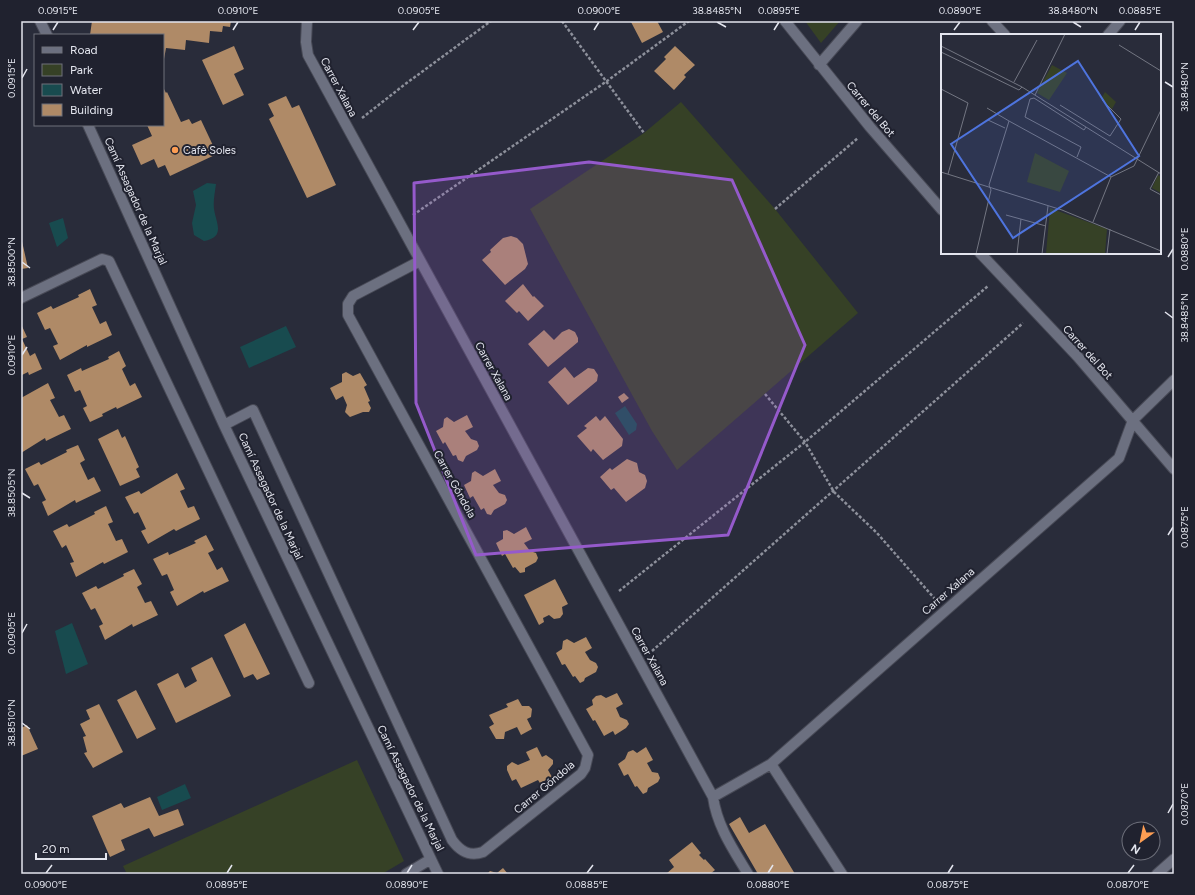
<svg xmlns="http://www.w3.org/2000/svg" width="1195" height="895" viewBox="0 0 1195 895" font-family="Figtree,sans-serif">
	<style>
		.green { fill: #364126 }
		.water { fill: #184b4f }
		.building { fill: #af8a67 }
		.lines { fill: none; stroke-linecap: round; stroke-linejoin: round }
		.minor-casing { stroke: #484a56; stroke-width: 12 }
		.path { stroke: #8d909b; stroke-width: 2.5; stroke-dasharray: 3 2; stroke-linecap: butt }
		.minor { stroke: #6c7080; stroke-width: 10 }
		.marked { fill: #955acb; fill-opacity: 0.2; stroke: #955acb; stroke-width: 3; stroke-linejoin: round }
		.ticks { fill: none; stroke: #e3e5ee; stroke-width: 1.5 }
		.poi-dot { fill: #fc9d53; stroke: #20222f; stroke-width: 1.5 }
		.labels { text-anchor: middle; stroke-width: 4; stroke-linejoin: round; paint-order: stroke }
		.street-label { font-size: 11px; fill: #e3e5ee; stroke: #20222f }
		.poi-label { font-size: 11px; fill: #e3e5ee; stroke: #20222f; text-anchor: start }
		.inset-road { fill: none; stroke: #737682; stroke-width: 1 }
		.view { fill: #4e74de; fill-opacity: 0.15; stroke: #4e74de; stroke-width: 2 }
		.inset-edge { fill: none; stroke: #e3e5ee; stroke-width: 2 }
		.neatline { fill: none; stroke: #e3e5ee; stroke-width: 1.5 }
		.ticks-label { font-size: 10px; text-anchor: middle; fill: #e3e5ee }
	</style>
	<rect width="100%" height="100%" fill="#292c3a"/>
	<path class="green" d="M 805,21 L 840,21 L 821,43 Z
		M 681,102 L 775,209 L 858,313 L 677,470 L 652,431 L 530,209 L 644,133 Z
		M 357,760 L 404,861 L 382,874 L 127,874 L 123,866 Z"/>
	<path class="water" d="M 207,183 L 216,184 C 215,192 213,201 214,209 C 216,223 226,237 204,241 L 194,235 L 192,223 L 196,205 L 193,191 Z
		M 63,218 L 68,238 L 57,247 L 49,223 Z
		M 286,326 L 296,347 L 249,368 L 240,347 Z
		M 625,406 L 637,424 L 636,430 L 629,435 L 615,413 Z
		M 72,623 L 88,664 L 66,674 L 55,631 Z
		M 185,784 L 191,798 L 162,810 L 157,797 Z"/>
	<path class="building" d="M 92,21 L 231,21 L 230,27 L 223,26 L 222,32 L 210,31 L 209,43 L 186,40 L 185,50 L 166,48 L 164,59 L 163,35 L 90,35 Z
		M 633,21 L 657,21 L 663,32 L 642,43 L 631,22 Z
		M 234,46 L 244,69 L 234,74 L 244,95 L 223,105 L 202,60 Z
		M 675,46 L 695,65 L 684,75 L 686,77 L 674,90 L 654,71 L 666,59 L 664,57 Z
		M 163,87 L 166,93 L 167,92 L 181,122 L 189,119 L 192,124 L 201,120 L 217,154 L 170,176 L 165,165 L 158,168 L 154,159 L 141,165 L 132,145 L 152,136 L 147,125 L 163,125 Z
		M 286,96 L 292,108 L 299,105 L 336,185 L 307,198 L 269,119 L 274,116 L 268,104 Z
		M 511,236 L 517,238 L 523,244 L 528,264 L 525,269 L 505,285 L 482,260 L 491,252 L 490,250 L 503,238 Z
		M 21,237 L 28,268 L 21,269 Z
		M 523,284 L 533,297 L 534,296 L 544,306 L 528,321 L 519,311 L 517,313 L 505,301 Z
		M 90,289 L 97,305 L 92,307 L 100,324 L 106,321 L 112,335 L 87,347 L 87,345 L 60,360 L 53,346 L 58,344 L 50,328 L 45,330 L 37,313 L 51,306 L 53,309 L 79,297 L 78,295 Z
		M 21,324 L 27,337 L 22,339 L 30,356 L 35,353 L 42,369 L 29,375 L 28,372 L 22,375 L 21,378 Z
		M 569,329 L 575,332 L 578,338 L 578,342 L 548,367 L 528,344 L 544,330 L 554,340 L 562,332 Z
		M 119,351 L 126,366 L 122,369 L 130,386 L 135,383 L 142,397 L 117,409 L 116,407 L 102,414 L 103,416 L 90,422 L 83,408 L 87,406 L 80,390 L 75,392 L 67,375 L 81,368 L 82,371 L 109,359 L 108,357 Z
		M 565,367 L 574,378 L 588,368 L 594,369 L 598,375 L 597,381 L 568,405 L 548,382 Z
		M 346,372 L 353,376 L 360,373 L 367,385 L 364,387 L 370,401 L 368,402 L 371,408 L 369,412 L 363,412 L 350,417 L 345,412 L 347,405 L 343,396 L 336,400 L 330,388 L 342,382 L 342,374 Z
		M 48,383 L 55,398 L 50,400 L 59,417 L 64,415 L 71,429 L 46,441 L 45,438 L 21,453 L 21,398 Z
		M 624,393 L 629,398 L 622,403 L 618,397 Z
		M 467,415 L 473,427 L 465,431 L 471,439 L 477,441 L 479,446 L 477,450 L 466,456 L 463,462 L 458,460 L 456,455 L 453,456 L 445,442 L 443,444 L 436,431 L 443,427 L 444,419 L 447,417 L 454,422 Z
		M 596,416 L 600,421 L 605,416 L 623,439 L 622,446 L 603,460 L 593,449 L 591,452 L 577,436 L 587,428 L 584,426 Z
		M 118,429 L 122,438 L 125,436 L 139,467 L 136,469 L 140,477 L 120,486 L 98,439 Z
		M 78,445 L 85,460 L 80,463 L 88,480 L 94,477 L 101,491 L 76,503 L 75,500 L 48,516 L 42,502 L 46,500 L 38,484 L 34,486 L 25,469 L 39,462 L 41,465 L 67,452 L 66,450 Z
		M 627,459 L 637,463 L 639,472 L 645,475 L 647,481 L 645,488 L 626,502 L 614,488 L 611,490 L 600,477 L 610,468 L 612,470 Z
		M 495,469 L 501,481 L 493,485 L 499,493 L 505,495 L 507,500 L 505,504 L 494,510 L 491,515 L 487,514 L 484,508 L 481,510 L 473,496 L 470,498 L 464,485 L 471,481 L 472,473 L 475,471 L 483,476 Z
		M 177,473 L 185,489 L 180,491 L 188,508 L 194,506 L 200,519 L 176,531 L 174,529 L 148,544 L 141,531 L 146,529 L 138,512 L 134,514 L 125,497 L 139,491 L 141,494 Z
		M 106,506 L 113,522 L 108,524 L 116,541 L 122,539 L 128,552 L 104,564 L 103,562 L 76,577 L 70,563 L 74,562 L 66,545 L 62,548 L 53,531 L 67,524 L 69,527 L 95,514 L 94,512 Z
		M 526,527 L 532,539 L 524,543 L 530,551 L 536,553 L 538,558 L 536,562 L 525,568 L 525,572 L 520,573 L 515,567 L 513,568 L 505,554 L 502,556 L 496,543 L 503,539 L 503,531 L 507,530 L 514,534 Z
		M 206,535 L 214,550 L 208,553 L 217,570 L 222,567 L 229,581 L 204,593 L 203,591 L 177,606 L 170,592 L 174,590 L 167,574 L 162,576 L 153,559 L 168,552 L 169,555 L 196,543 L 194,541 Z
		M 134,569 L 142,584 L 137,587 L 145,603 L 151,601 L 158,615 L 133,627 L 132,624 L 105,640 L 99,626 L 103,624 L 95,608 L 91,610 L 82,593 L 96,586 L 98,589 L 124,576 L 123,574 Z
		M 555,579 L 568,604 L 562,607 L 563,614 L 560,618 L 554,619 L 549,615 L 543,618 L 544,622 L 539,625 L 524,595 Z
		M 245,623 L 270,674 L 257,680 L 253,674 L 244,678 L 224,635 Z
		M 586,637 L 592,648 L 585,652 L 590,660 L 596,663 L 598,667 L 596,672 L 585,678 L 584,681 L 580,683 L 575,676 L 573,677 L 565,664 L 562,665 L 556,653 L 562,649 L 563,641 L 567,639 L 574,643 Z
		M 212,657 L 231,696 L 176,723 L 157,684 L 178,673 L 185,688 L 197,681 L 191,668 Z
		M 136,690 L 156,729 L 137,739 L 117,700 Z
		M 617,693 L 623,704 L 616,708 L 620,717 L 627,720 L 629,724 L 626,728 L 615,735 L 613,731 L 604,736 L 595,720 L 593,721 L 586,709 L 593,705 L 592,700 L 596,696 L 601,695 L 606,698 Z
		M 518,699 L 522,706 L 529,706 L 532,709 L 531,717 L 527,719 L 532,729 L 521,735 L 517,727 L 505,732 L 504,739 L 496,739 L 489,727 L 494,724 L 489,715 L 508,707 L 506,704 Z
		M 99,704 L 123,752 L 93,768 L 84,753 L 87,752 L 83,737 L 86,736 L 80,724 L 90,719 L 86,710 Z
		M 27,725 L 38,749 L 21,756 L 21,728 Z
		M 537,747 L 542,757 L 546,755 L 553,760 L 553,764 L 548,770 L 552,777 L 540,783 L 538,780 L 521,788 L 516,779 L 512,781 L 507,770 L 507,766 L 512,762 L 518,765 L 530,760 L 526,752 Z
		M 646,747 L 653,760 L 647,763 L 652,772 L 658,773 L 660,778 L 658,782 L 648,788 L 647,792 L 643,794 L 637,786 L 635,787 L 628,774 L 624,776 L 618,764 L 625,759 L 628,752 L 633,750 L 637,753 Z
		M 150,797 L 159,816 L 178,809 L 184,825 L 154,837 L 149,828 L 121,840 L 125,850 L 110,857 L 92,816 L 121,803 L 124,808 Z
		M 740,817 L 749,833 L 765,824 L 795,874 L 758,874 L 729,824 Z
		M 692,842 L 701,853 L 699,855 L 704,860 L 705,859 L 715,870 L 710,874 L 666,874 L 674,867 L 669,860 Z
		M 503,868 L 508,874 L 487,874 L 490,871 L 497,873 Z"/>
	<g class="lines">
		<defs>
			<path id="minor" d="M 40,21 L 47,35
				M 307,21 L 306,42 L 308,55 L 713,797 L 771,764 L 1119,458 L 1133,420 L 1174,380
				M 785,21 L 870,127 L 942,210
				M 992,21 L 1005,35
				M 1108,35 L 1120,21
				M 819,65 L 857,21
				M 88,125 L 224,425 L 438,874
				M 980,253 L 1078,357 L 1174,469
				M 21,298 L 102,259 L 109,261 L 309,683
				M 224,425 L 253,410 L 452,840 C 460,851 469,857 483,852 L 581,774 L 585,768 L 588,755 L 348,315 L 348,304 L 353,296 L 420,261
				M 771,764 L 842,874
				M 713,797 C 717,826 733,849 748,874
				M 406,874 L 431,859
				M 1157,874 L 1174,859"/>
		</defs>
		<use href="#minor" class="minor-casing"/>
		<path class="path" d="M 562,21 L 644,133
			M 362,118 L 404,85 L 491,21
			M 775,209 L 858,138
			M 413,215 L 607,81 L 689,21
			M 765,394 L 805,442 L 834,492 L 877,533 L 935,599
			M 619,591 L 805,442 L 988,286
			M 652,651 L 1023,323"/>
		<use href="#minor" class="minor"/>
	</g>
	<path class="marked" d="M 589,162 L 732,180 L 805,345 L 728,535 L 476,555 L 416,403 L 414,183 Z"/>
	<path class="ticks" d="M 717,22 L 726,27M 1073,22 L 1081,27M 53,30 L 58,22M 233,30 L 238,22M 413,30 L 419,22M 594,30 L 599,22M 774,30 L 779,22M 954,30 L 960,22M 1135,30 L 1140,22M 22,78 L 27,69M 1165,82 L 1173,87M 1168,257 L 1173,249M 22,262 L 30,268M 1165,312 L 1173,318M 22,355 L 27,347M 22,493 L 30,498M 1168,535 L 1173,527M 22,633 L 27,624M 22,723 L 30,729M 1168,813 L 1173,804M 46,873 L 52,865M 227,873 L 232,865M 407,873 L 412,865M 587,873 L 593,865M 768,873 L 773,865M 948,873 L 953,865M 1128,873 L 1134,865"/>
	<circle class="poi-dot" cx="175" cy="150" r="4"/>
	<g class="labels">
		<g class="street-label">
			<text transform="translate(339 87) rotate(62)" y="4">Carrer Xalana</text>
			<text transform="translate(871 109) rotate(50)" y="4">Carrer del Bot</text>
			<text transform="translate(136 201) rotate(66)" y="4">Camí Assagador de la Marjal</text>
			<text transform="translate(1088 352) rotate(48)" y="4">Carrer del Bot</text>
			<text transform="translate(494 371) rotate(61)" y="4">Carrer Xalana</text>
			<text transform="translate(455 484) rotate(61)" y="4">Carrer Góndola</text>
			<text transform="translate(271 496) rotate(65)" y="4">Camí Assagador de la Marjal</text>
			<text transform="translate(948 591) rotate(-41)" y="4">Carrer Xalana</text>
			<text transform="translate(650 656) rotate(61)" y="4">Carrer Xalana</text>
			<text transform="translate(544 787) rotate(-40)" y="4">Carrer Góndola</text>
			<text transform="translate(411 788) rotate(64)" y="4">Camí Assagador de la Marjal</text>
		</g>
		<g class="poi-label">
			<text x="183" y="154">Cafè Soles</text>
		</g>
	</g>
	<g transform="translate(941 34)">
		<rect width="220" height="220" fill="#292c3a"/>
		<path d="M 111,31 L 126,39 L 108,66 L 96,59 ZM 164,58 L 175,68 L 171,75 L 160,65 ZM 94,119 L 128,137 L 119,158 L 86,148 ZM 217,141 L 220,143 L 220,159 L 211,154 ZM 109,174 L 166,195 L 164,220 L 105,220 Z" fill="#364126"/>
		<path class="inset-road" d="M 178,11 L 220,37M 0,12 L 81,53 L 220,140M 0,18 L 78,56 L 81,53M 73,48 L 96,6M 0,55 L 27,69 L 7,140M 94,61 L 124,0M 119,71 L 169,102 L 180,85 L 161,66M 46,74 L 68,87M 47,86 L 64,94M 136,123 L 140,113 L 84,83 L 89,65 L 93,64 L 143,96 L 145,93M 0,138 L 121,176 L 220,217M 218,138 L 209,155 L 220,161M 65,181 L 105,192M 152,188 L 170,143M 35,220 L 50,156 L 48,151 L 68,87 L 170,143 L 193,132 L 220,76M 76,220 L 80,185M 101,220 L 107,172M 166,220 L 169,195"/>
		<path class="view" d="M 137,27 L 198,122 L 72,204 L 10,110 Z"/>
		<rect width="220" height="220" class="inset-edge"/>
	</g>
	<rect width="1195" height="895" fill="none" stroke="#20222f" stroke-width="44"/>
	<rect x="34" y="34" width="130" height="92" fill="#20222f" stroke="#6e707b"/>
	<rect x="42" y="47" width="20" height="6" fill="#6c7080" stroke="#6e707b"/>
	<text x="70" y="54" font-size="12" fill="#e3e5ee">Road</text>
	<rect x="42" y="64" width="20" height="12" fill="#364126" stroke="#6e707b"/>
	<text x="70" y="74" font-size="12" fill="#e3e5ee">Park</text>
	<rect x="42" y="84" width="20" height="12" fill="#184b4f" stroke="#6e707b"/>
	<text x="70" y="94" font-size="12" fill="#e3e5ee">Water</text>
	<rect x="42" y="104" width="20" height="12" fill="#af8a67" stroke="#6e707b"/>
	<text x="70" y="114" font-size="12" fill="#e3e5ee">Building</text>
	<g transform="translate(1141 841) rotate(213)"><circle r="19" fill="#20222f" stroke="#6e707b"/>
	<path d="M0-3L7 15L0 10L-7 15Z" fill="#fc9d53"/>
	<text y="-6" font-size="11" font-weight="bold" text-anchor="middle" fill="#e3e5ee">N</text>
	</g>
	<path d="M36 853v6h70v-6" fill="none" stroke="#e3e5ee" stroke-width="2"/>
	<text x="42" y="853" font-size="12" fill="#e3e5ee" stroke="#20222f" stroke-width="3" paint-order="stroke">20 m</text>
	<rect x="22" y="22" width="1151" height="851" class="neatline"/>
	<g class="ticks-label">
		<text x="58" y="14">0.0915°E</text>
		<text x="238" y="14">0.0910°E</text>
		<text x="419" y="14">0.0905°E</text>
		<text x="599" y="14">0.0900°E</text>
		<text x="717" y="14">38.8485°N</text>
		<text x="779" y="14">0.0895°E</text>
		<text x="960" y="14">0.0890°E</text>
		<text x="1073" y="14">38.8480°N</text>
		<text x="1140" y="14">0.0885°E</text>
		<text transform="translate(11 78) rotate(-90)" y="4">0.0915°E</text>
		<text transform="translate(1184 87) rotate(-90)" y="4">38.8480°N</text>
		<text transform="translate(1184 249) rotate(-90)" y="4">0.0880°E</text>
		<text transform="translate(11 262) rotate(-90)" y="4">38.8500°N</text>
		<text transform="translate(1184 318) rotate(-90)" y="4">38.8485°N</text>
		<text transform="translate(11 355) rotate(-90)" y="4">0.0910°E</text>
		<text transform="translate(11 493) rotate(-90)" y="4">38.8505°N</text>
		<text transform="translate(1184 527) rotate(-90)" y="4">0.0875°E</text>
		<text transform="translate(11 633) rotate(-90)" y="4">0.0905°E</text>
		<text transform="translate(11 723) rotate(-90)" y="4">38.8510°N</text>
		<text transform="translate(1184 804) rotate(-90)" y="4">0.0870°E</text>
		<text x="46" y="888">0.0900°E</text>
		<text x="227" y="888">0.0895°E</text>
		<text x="407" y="888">0.0890°E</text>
		<text x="587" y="888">0.0885°E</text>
		<text x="768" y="888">0.0880°E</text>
		<text x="948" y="888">0.0875°E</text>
		<text x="1128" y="888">0.0870°E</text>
	</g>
</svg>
